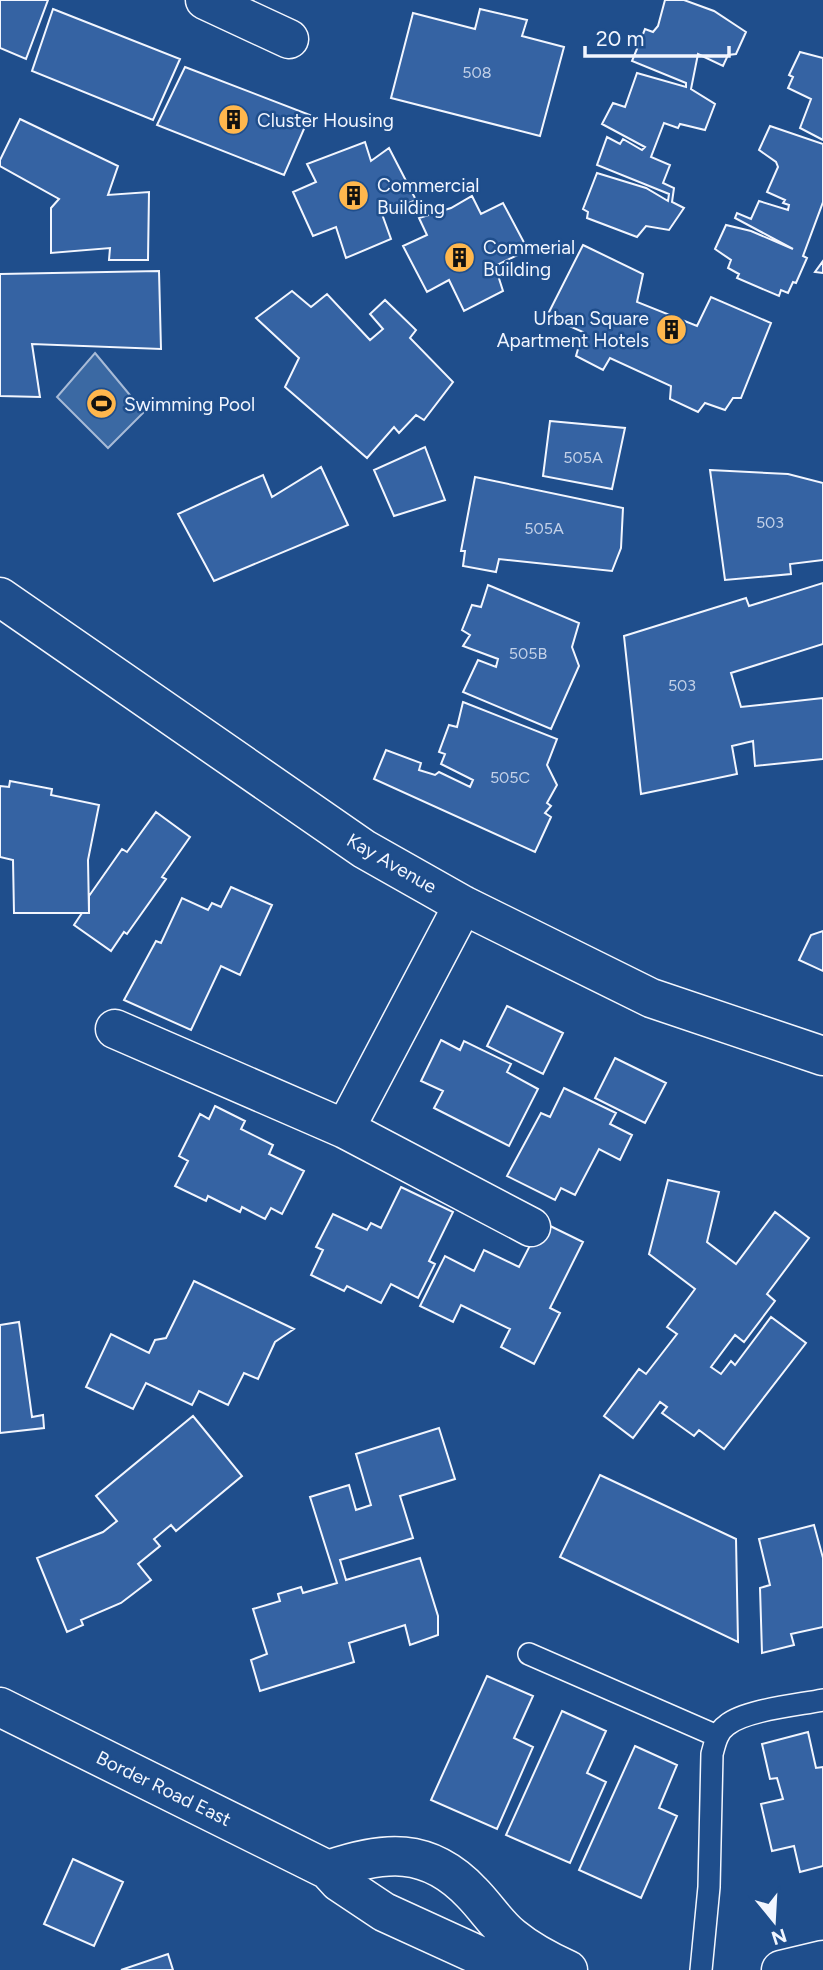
<svg xmlns="http://www.w3.org/2000/svg" width="823" height="1970" viewBox="0 0 823 1970" font-family="Figtree,sans-serif">
	<style>
		.water { fill: #3b69a3; stroke: #a8bbd7; stroke-width: 2 }
		.building { fill: #3563a3; stroke: #f2f6ff; stroke-width: 2 }
		.lines { fill: none; stroke-linecap: round; stroke-linejoin: round }
		.service-casing { stroke: #f2f6ff; stroke-width: 24 }
		.minor-casing { stroke: #f2f6ff; stroke-width: 41 }
		.service { stroke: #1f4e8c; stroke-width: 21 }
		.minor { stroke: #1f4e8c; stroke-width: 38 }
		.labels { text-anchor: middle; stroke-width: 5; stroke-linejoin: round; paint-order: stroke }
		.number-label { font-size: 16px; fill: #c3d1e8 }
		.poi-label { font-size: 19px; fill: #f2f6ff; stroke: #1f4e8c; text-anchor: start }
		.street-label { font-size: 19px; fill: #f2f6ff; stroke: #1f4e8c }
	</style>
	<rect width="100%" height="100%" fill="#1f4e8c"/>
	<path class="water" d="M 95,353 L 144,412 L 108,448 L 57,397 Z"/>
	<path class="building" d="M 0,0 L 48,0 L 26,59 L 0,48 Z
		M 665,0 L 684,0 L 714,11 L 746,32 L 736,54 L 728,55 L 723,66 L 698,54 L 691,89 L 715,104 L 705,130 L 680,124 L 678,128 L 664,123 L 651,157 L 670,165 L 663,183 L 674,188 L 672,202 L 684,208 L 669,230 L 646,226 L 637,237 L 587,218 L 588,212 L 583,209 L 597,173 L 646,188 L 668,201 L 669,194 L 597,165 L 607,137 L 620,144 L 623,139 L 642,150 L 645,147 L 602,124 L 613,103 L 625,107 L 637,73 L 686,87 L 686,83 L 632,61 L 645,29 L 653,32 L 658,26 Z
		M 53,9 L 180,59 L 153,120 L 32,71 Z
		M 480,9 L 527,20 L 522,36 L 564,47 L 540,136 L 391,98 L 413,13 L 475,29 Z
		M 800,52 L 823,58 L 823,140 L 800,128 L 811,99 L 788,88 L 793,77 L 789,75 Z
		M 185,67 L 310,115 L 284,175 L 157,125 Z
		M 20,119 L 118,166 L 108,195 L 149,192 L 148,260 L 109,260 L 110,248 L 51,253 L 51,208 L 59,199 L 0,166 L 0,160 Z
		M 770,126 L 823,144 L 823,202 L 803,256 L 807,258 L 796,283 L 793,282 L 788,293 L 781,290 L 779,296 L 737,278 L 739,274 L 728,268 L 731,260 L 715,249 L 726,225 L 751,231 L 793,249 L 735,218 L 737,213 L 751,219 L 759,201 L 788,210 L 789,205 L 783,203 L 785,200 L 767,192 L 778,167 L 776,162 L 759,150 Z
		M 365,142 L 371,161 L 389,148 L 416,200 L 382,214 L 391,239 L 346,258 L 336,227 L 313,236 L 293,192 L 316,182 L 307,164 Z
		M 472,196 L 481,214 L 503,203 L 528,250 L 495,266 L 503,291 L 464,311 L 449,280 L 427,292 L 403,246 L 427,235 L 419,218 L 451,208 Z
		M 583,245 L 643,274 L 637,302 L 697,326 L 711,297 L 771,323 L 741,398 L 733,398 L 725,410 L 705,403 L 698,412 L 670,399 L 671,386 L 610,358 L 603,370 L 576,356 L 583,332 L 547,316 Z
		M 823,261 L 823,273 L 815,272 Z
		M 159,271 L 161,349 L 32,344 L 40,397 L 0,396 L 0,274 Z
		M 292,291 L 311,307 L 327,294 L 370,340 L 383,329 L 370,314 L 385,300 L 416,330 L 410,338 L 453,382 L 424,420 L 416,415 L 399,433 L 394,427 L 367,458 L 285,387 L 299,358 L 256,318 Z
		M 550,421 L 625,428 L 612,489 L 543,476 Z
		M 425,447 L 445,500 L 394,516 L 374,470 Z
		M 321,467 L 348,525 L 214,581 L 178,514 L 263,475 L 272,497 Z
		M 710,470 L 788,474 L 823,483 L 823,560 L 790,564 L 791,574 L 725,580 Z
		M 475,477 L 623,508 L 621,548 L 612,571 L 499,559 L 496,572 L 463,566 L 465,551 L 461,551 Z
		M 823,583 L 823,644 L 731,673 L 741,707 L 823,698 L 823,759 L 755,766 L 753,741 L 732,746 L 737,774 L 641,794 L 624,636 L 746,598 L 749,606 Z
		M 488,585 L 579,623 L 572,647 L 579,666 L 551,729 L 463,692 L 478,660 L 496,667 L 498,659 L 463,646 L 470,635 L 462,630 L 472,605 L 481,607 Z
		M 463,702 L 557,739 L 547,765 L 557,785 L 547,803 L 551,806 L 545,813 L 551,817 L 535,852 L 374,779 L 386,750 L 421,763 L 419,770 L 435,775 L 439,772 L 470,787 L 473,780 L 441,764 L 445,754 L 439,752 L 449,725 L 457,727 Z
		M 10,781 L 52,789 L 51,795 L 99,805 L 88,860 L 89,913 L 14,913 L 13,860 L 0,857 L 0,786 L 9,787 Z
		M 156,812 L 190,837 L 162,877 L 166,879 L 127,934 L 124,932 L 111,951 L 74,925 L 82,913 L 89,913 L 89,896 L 122,849 L 127,852 Z
		M 231,887 L 272,905 L 240,975 L 221,966 L 191,1030 L 124,1000 L 156,941 L 161,943 L 182,898 L 208,910 L 212,903 L 221,907 Z
		M 823,931 L 823,971 L 799,960 L 811,935 Z
		M 507,1006 L 563,1033 L 543,1074 L 487,1046 Z
		M 441,1040 L 460,1050 L 464,1041 L 511,1064 L 507,1072 L 538,1089 L 509,1146 L 434,1108 L 443,1091 L 421,1081 Z
		M 615,1058 L 666,1083 L 645,1123 L 595,1098 Z
		M 564,1088 L 616,1113 L 610,1124 L 632,1135 L 620,1160 L 599,1149 L 575,1195 L 561,1188 L 555,1200 L 507,1176 L 541,1113 L 550,1117 Z
		M 215,1106 L 245,1121 L 241,1129 L 273,1145 L 269,1154 L 304,1171 L 282,1214 L 271,1208 L 265,1219 L 242,1207 L 240,1212 L 208,1196 L 206,1201 L 175,1186 L 188,1161 L 179,1156 L 200,1114 L 209,1119 Z
		M 668,1180 L 719,1192 L 707,1242 L 736,1264 L 775,1212 L 809,1238 L 767,1294 L 775,1301 L 744,1342 L 735,1335 L 711,1367 L 721,1374 L 731,1361 L 735,1365 L 771,1317 L 806,1343 L 724,1449 L 699,1430 L 694,1436 L 662,1413 L 667,1407 L 660,1402 L 633,1438 L 604,1416 L 639,1369 L 646,1374 L 677,1334 L 667,1327 L 695,1289 L 649,1254 Z
		M 401,1187 L 453,1212 L 429,1261 L 435,1264 L 418,1298 L 391,1284 L 381,1303 L 347,1286 L 344,1291 L 311,1275 L 323,1250 L 316,1247 L 333,1214 L 367,1230 L 371,1223 L 381,1228 Z
		M 542,1222 L 583,1242 L 550,1308 L 560,1313 L 534,1364 L 501,1347 L 510,1329 L 461,1305 L 453,1322 L 420,1306 L 445,1256 L 474,1271 L 484,1250 L 519,1267 Z
		M 194,1281 L 294,1329 L 275,1342 L 258,1379 L 244,1373 L 228,1405 L 199,1391 L 192,1405 L 146,1383 L 133,1409 L 86,1387 L 111,1334 L 149,1353 L 155,1340 L 166,1338 Z
		M 19,1322 L 32,1417 L 43,1415 L 44,1428 L 0,1433 L 0,1325 Z
		M 193,1416 L 242,1476 L 176,1531 L 171,1525 L 154,1539 L 160,1546 L 138,1564 L 151,1580 L 121,1603 L 81,1620 L 83,1625 L 67,1632 L 37,1558 L 103,1532 L 117,1521 L 96,1496 Z
		M 439,1428 L 455,1479 L 400,1496 L 413,1538 L 340,1560 L 346,1580 L 420,1558 L 438,1616 L 438,1635 L 410,1645 L 405,1625 L 349,1643 L 354,1662 L 260,1691 L 251,1660 L 267,1654 L 253,1609 L 280,1601 L 278,1594 L 301,1587 L 303,1593 L 337,1583 L 310,1497 L 349,1485 L 356,1510 L 371,1505 L 356,1454 Z
		M 600,1475 L 736,1539 L 738,1642 L 560,1557 Z
		M 814,1525 L 823,1558 L 823,1627 L 791,1634 L 794,1645 L 762,1653 L 760,1588 L 770,1585 L 759,1539 Z
		M 487,1676 L 533,1696 L 514,1738 L 533,1747 L 497,1829 L 431,1800 Z
		M 562,1711 L 606,1731 L 587,1773 L 606,1782 L 570,1863 L 506,1835 Z
		M 808,1732 L 816,1768 L 823,1767 L 823,1866 L 800,1872 L 794,1846 L 772,1851 L 761,1804 L 783,1799 L 777,1778 L 770,1779 L 762,1744 Z
		M 635,1746 L 677,1765 L 659,1808 L 677,1816 L 641,1898 L 579,1870 Z
		M 73,1859 L 123,1882 L 94,1946 L 44,1924 Z
		M 168,1954 L 173,1970 L 121,1970 Z"/>
	<g class="lines">
		<defs>
			<path id="service" d="M 529,1654 L 717,1736
				M 701,1970 L 709,1887 L 712,1754 C 715,1743 717,1732 727,1725 C 745,1710 798,1705 823,1700"/>
			<path id="minor" d="M 205,0 L 289,39
				M 0,597 L 364,849 L 463,905 L 651,998 L 823,1056
				M 115,1029 L 345,1129 L 531,1227
				M 345,1129 L 463,905
				M 0,1707 L 328,1870 L 339,1882 L 384,1912 L 511,1970
				M 328,1870 C 384,1851 428,1846 472,1893 C 486,1907 496,1924 512,1937 C 529,1951 548,1961 568,1970
				M 781,1970 L 823,1960"/>
		</defs>
		<use href="#service" class="service-casing"/>
		<use href="#minor" class="minor-casing"/>
		<use href="#service" class="service"/>
		<use href="#minor" class="minor"/>
	</g>
	<defs>
		<symbol id="building-disc" viewBox="-11 -11 22 22"><circle r="9.5" fill="#ffb74d" stroke="#1f4e8c"/><path d="M-4-6H4V6H1V3H-1V6H-4ZM-2.5-4.3h1.7v1.8h-1.7ZM.8-4.3h1.7v1.8H.8ZM-2.5-1h1.7V.8h-1.7ZM.8-1h1.7V.8H.8Z" fill="#111"/></symbol>
		<symbol id="stadium-disc" viewBox="-11 -11 22 22"><circle r="9.5" fill="#ffb74d" stroke="#1f4e8c"/><path d="M0-5a6.5 5 0 1 0 0 10a6.5 5 0 1 0 0-10ZM-3.5-1.8h7v3.6h-7Z" fill="#111"/></symbol>
	</defs>
	<g fill-rule="evenodd">
		<use href="#building-disc" x="216" y="102" width="35" height="35"/>
		<use href="#building-disc" x="336" y="178" width="35" height="35"/>
		<use href="#building-disc" x="442" y="240" width="35" height="35"/>
		<use href="#building-disc" x="654" y="312" width="35" height="35"/>
		<use href="#stadium-disc" x="84" y="386" width="35" height="35"/>
	</g>
	<g class="labels">
		<g class="number-label">
			<text x="477" y="78">508</text>
			<text x="583" y="463">505A</text>
			<text x="770" y="528">503</text>
			<text x="544" y="534">505A</text>
			<text x="528" y="659">505B</text>
			<text x="682" y="691">503</text>
			<text x="510" y="783">505C</text>
		</g>
		<g class="poi-label">
			<text x="257" y="127">Cluster Housing</text>
			<text x="377" y="192">Commercial<tspan x="377" dy="22">Building</tspan></text>
			<text x="483" y="254">Commerial<tspan x="483" dy="22">Building</tspan></text>
			<text x="649" y="325" text-anchor="end">Urban Square<tspan x="649" dy="22">Apartment Hotels</tspan></text>
			<text x="124" y="411">Swimming Pool</text>
		</g>
		<g class="street-label">
			<text transform="translate(392 863) rotate(30)" y="7">Kay Avenue</text>
			<text transform="translate(164 1788) rotate(26)" y="7">Border Road East</text>
		</g>
	</g>
	<g transform="translate(774 1921) rotate(162)" stroke="#1f4e8c" stroke-width="5" paint-order="stroke">
	<path d="M0-5L12 26L0 18L-12 26Z" fill="#f2f6ff"/>
	<text y="-10" font-size="19" font-weight="bold" text-anchor="middle" fill="#f2f6ff">N</text>
	</g>
	<path d="M585 46v10h144v-10" fill="none" stroke="#f2f6ff" stroke-width="3.5"/>
	<text x="596" y="46" font-size="21" fill="#f2f6ff" stroke="#1f4e8c" stroke-width="5" paint-order="stroke">20 m</text>
</svg>
